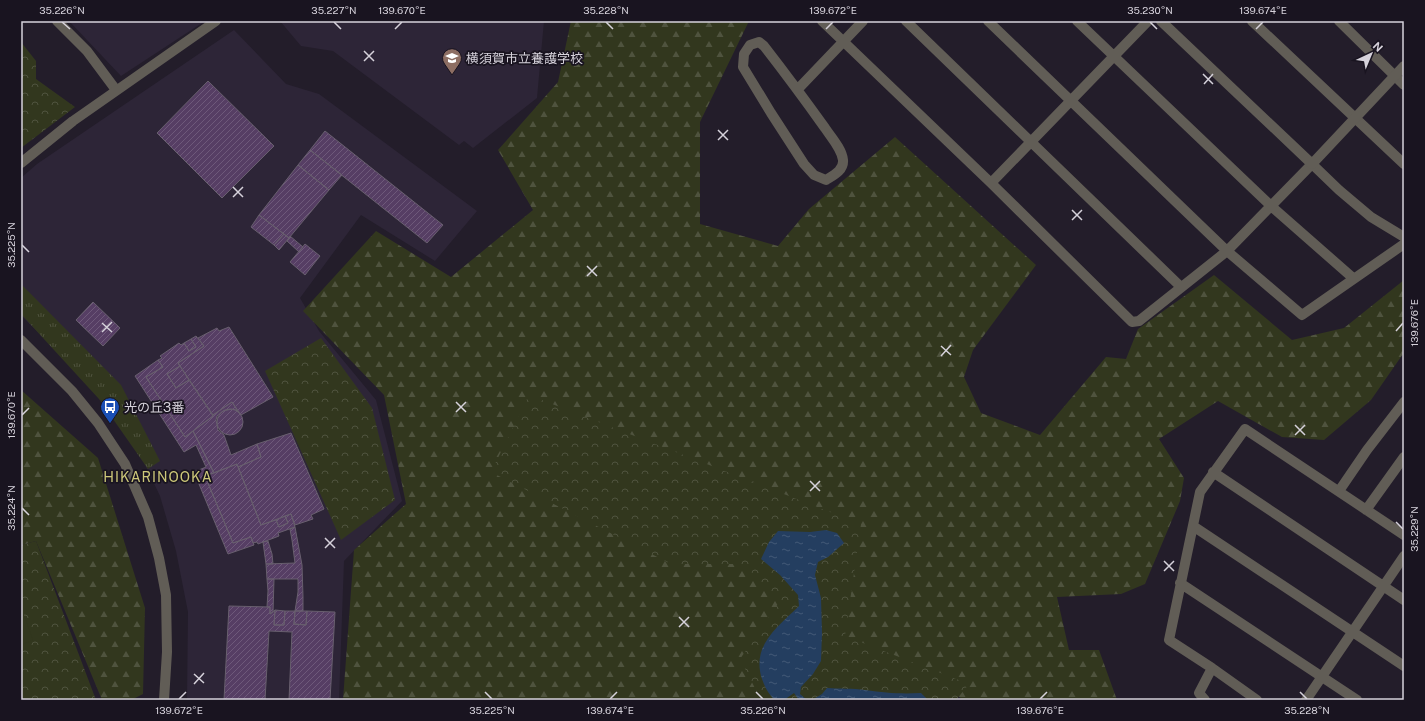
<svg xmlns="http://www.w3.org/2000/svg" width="1425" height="721" viewBox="0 0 1425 721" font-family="'Public Sans','Noto Sans JP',sans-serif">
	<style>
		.built { fill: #2d2537 }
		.grass { fill: url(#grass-tufts) }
		.forest { fill: url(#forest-firs) }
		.park { fill: url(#park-crowns) }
		.pitch { fill: #32371e }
		.water { fill: url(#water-ripples) }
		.building { fill: url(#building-hatch); stroke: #685f6e }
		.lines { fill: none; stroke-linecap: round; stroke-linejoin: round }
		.minor { stroke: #615d56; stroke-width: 10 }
		.tertiary { stroke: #615d56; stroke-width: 10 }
		.ticks { fill: none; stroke: #d6d2db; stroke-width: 1.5 }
		.labels { text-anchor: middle; stroke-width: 3.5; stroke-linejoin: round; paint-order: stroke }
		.poi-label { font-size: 13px; fill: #d6d2db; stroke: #191420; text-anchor: start }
		.neighbourhood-label { font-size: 14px; letter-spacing: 1px; fill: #cdc879; stroke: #191420 }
		.neatline { fill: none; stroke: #d6d2db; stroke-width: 1.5 }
		.ticks-label { font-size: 10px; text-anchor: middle; fill: #d6d2db }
	</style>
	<defs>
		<pattern id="grass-tufts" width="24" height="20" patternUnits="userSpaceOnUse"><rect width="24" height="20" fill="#32371e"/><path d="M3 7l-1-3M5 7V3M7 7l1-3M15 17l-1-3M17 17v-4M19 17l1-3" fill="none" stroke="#4f533e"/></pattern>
		<pattern id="forest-firs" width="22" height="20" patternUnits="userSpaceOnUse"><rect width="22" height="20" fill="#32371e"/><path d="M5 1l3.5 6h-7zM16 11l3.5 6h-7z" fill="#4f533e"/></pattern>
		<pattern id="park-crowns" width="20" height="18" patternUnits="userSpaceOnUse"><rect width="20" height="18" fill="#32371e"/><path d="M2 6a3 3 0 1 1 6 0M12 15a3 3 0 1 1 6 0" fill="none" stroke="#4f533e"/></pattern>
		<pattern id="water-ripples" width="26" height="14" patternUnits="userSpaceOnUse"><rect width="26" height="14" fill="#243e60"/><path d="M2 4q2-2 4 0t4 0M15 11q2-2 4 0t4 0" fill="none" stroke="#435976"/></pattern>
		<pattern id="building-hatch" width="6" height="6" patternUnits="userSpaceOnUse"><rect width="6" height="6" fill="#563e64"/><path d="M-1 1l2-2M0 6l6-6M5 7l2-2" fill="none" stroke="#6e597a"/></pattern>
	</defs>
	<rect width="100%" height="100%" fill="#231d2a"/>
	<path class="built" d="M 69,21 L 205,21 L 121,76 Z
		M 280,21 L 544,21 L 537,98 L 473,148 L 464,141 L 459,145 L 333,51 L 301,46 Z
		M 234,30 L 286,84 L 319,94 L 477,211 L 435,261 L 361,215 L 300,298 L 319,331 L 376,400 L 402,501 L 344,561 L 339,700 L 187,700 L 188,612 L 176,551 L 160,496 L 135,444 L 104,399 L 21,315 L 21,178 L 37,164 Z"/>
	<path class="grass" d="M 21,284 L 121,385 L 160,461 L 148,469 L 99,399 L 21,314 Z"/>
	<path class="forest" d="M 571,21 L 749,21 L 700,122 L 700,224 L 778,246 L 809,209 L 895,137 L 1036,265 L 973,350 L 964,377 L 981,413 L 1040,435 L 1106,357 L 1126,359 L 1138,329 L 1214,275 L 1292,340 L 1344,328 L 1404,280 L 1404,354 L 1403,354 L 1371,400 L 1324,440 L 1282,437 L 1218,401 L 1159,439 L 1184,478 L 1180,501 L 1145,584 L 1121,594 L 1057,597 L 1069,650 L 1099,650 L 1117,700 L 962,700 L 943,678 L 816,700 L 343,700 L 354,550 L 406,504 L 384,395 L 303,311 L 376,231 L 451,277 L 533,210 L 498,150 L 558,82 Z
		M 21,390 L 98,458 L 145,608 L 143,694 L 131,700 L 102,700 L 36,541 L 21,545 Z"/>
	<path class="park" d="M 21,42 L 36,61 L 36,79 L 75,107 L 21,148 Z
		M 321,338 L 372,408 L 395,500 L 341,540 L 265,371 Z
		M 529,395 L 861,524 L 845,636 L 969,684 L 956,700 L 761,700 L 740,659 L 780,601 L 743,564 L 671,564 L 491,472 Z
		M 36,541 L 96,700 L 21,700 L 21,545 Z"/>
	<path class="pitch" d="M 21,607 L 33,640 L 21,645 Z"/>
	<path class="water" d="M 826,530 L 837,533 L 844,543 L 828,557 L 818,562 L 815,575 L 821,598 L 822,633 L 821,661 L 813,674 L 801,687 L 800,694 L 807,700 L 799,700 L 794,693 L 784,700 L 775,700 C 768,694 765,687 762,679 C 751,645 778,627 799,606 L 798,595 L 780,575 L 761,559 L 769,542 L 778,531 L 810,532 Z
		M 827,688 C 839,689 853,688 865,690 C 886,693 900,694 921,693 L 928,700 L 812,700 L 822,694 Z"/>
	<path class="building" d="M 208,81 L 274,146 L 222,198 L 157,133 Z
		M 325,131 L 443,225 L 427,243 L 310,150 Z
		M 310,150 L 342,175 L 329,190 L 298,165 Z
		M 298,165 L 329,190 L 289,238 L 259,215 Z
		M 259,215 L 284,234 L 274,245 L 251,227 Z
		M 284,234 L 289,238 L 279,250 L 274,245 Z
		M 290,236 L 303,247 L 299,252 L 287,241 Z
		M 305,244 L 320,256 L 305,275 L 290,262 Z
		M 93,302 L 120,328 L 103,346 L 76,320 Z
		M 229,327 L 273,397 L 241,415 L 232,402 L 213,415 L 178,363 L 204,346 L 198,338 L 217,328 L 219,331 Z
		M 196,336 L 204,346 L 178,363 L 180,366 L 167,374 L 176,388 L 189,380 L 213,416 L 185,437 L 146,377 L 163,367 L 158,360 L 162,358 L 160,356 L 179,343 L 181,345 L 184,343 L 189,351 L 196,347 L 191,339 Z
		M 191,339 L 196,347 L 189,351 L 184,343 Z
		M 158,360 L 163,367 L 146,377 L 185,437 L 193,431 L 214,473 L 205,476 L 233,543 L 251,537 L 254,545 L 228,554 L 194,472 L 206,467 L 196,445 L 184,452 L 135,376 Z
		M 180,366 L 189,380 L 176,388 L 167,374 Z
		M 232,402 L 239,413 L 236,410 L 232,409 L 223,411 L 217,416 L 216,420 L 218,430 L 224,435 L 231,455 L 257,444 L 261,457 L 238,467 L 237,464 L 214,473 L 193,431 L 213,416 L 213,415 Z
		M217 422a13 13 0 1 1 26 0a13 13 0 1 1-26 0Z
		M 291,433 L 324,509 L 311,515 L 313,519 L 295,525 L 291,514 L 261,525 L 238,467 L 261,457 L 257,444 Z
		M 237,464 L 261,525 L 276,520 L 279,527 L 288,523 L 285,516 L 291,514 L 295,527 L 278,533 L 279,536 L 258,544 L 257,542 L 253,543 L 251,537 L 233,543 L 205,476 Z
		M 285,516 L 288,523 L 279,527 L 276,520 Z
		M 295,527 L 302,565 L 303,597 L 303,611 L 295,611 L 298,592 L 298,579 L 267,579 L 266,564 L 295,563 L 292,540 L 290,529 Z
		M 268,541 L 272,554 L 273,564 L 266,564 L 263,542 Z
		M 267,579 L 274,579 L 273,612 L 270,614 L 270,607 L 267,607 L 268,591 Z
		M 229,606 L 270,607 L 270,614 L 275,610 L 274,625 L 284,625 L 285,611 L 295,611 L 294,624 L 306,625 L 307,611 L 335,612 L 330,700 L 289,700 L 292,632 L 269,631 L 265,700 L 224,700 Z
		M 275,610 L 285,611 L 284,625 L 274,625 Z
		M 295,611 L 307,611 L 306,625 L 294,624 Z"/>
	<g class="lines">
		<path class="minor" d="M 57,21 L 87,51 L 116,90
			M 822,21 L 991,183 L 1132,322 L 1139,321 L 1227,251 L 1312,164 L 1339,190 L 1371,217 L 1404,237
			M 906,21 L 1181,287
			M 988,21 L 1227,251 L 1302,315 L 1404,244
			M 1077,21 L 1271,206 L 1353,278
			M 1252,21 L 1404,164
			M 1339,21 L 1404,85
			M 759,42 L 764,46 C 785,73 805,100 825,128 C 831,137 842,149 843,160 C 844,170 834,175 826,180 L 814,175 L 804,164 L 771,113 L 743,67 L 744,54 L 750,45 Z
			M 798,89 L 863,21
			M 991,183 L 1148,21
			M 1213,472 L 1404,600
			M 1339,491 L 1367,450 L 1404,402
			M 1366,510 L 1404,457
			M 1193,526 L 1404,666
			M 1180,583 L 1357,700
			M 1205,700 L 1199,693 L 1212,668
			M 1257,700 L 1212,668 L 1169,640 L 1200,492 L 1245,429 L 1404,535
			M 1306,700 L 1404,556"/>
		<path class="tertiary" d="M 1161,21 L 1312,164 L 1404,66
			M 21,163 L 73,121 L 216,21
			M 21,340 L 72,391 L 98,423 L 125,464 L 148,517 L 159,558 L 166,595 L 167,652 L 164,700"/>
	</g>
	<path class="ticks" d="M 62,22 L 70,29M 334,22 L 341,29M 606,22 L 613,29M 1150,22 L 1157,29M 395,29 L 402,22M 826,29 L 833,22M 1256,29 L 1263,22M 364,51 L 374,61M 364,61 L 374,51M 1203,74 L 1213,84M 1204,84 L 1213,74M 718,130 L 728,140M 718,140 L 728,130M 233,187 L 243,197M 233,197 L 243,187M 1072,210 L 1082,220M 1072,220 L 1082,210M 22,245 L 29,252M 587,266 L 597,276M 587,276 L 597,266M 102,323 L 112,332M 1396,331 L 1403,323M 102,332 L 112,322M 941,346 L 951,355M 941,356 L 951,345M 456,402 L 466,412M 456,412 L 466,402M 22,415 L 29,408M 1295,425 L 1305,435M 1295,435 L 1305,425M 810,481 L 820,491M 810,491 L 820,481M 22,508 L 29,515M 1396,522 L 1403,529M 325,538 L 335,548M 325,548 L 335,538M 1164,561 L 1174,571M 1164,571 L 1174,561M 679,617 L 689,627M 679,627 L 689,617M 194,674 L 204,683M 194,684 L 204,673M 485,692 L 492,699M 756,692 L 763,699M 1300,692 L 1307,699M 179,699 L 186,692M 610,699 L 617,692M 1040,699 L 1047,692"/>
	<defs>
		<symbol id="school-pin" viewBox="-11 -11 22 30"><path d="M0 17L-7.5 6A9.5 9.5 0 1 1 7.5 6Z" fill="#8d6e63" stroke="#191420"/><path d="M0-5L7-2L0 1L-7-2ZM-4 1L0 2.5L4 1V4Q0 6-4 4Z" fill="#fff"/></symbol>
		<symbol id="bus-pin" viewBox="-11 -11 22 30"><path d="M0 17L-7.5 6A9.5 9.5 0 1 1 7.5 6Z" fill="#1a4fb4" stroke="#191420"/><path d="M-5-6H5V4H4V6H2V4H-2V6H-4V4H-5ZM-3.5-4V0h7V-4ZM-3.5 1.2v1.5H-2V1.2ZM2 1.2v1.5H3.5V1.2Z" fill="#fff"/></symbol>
	</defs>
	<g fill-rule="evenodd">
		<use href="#school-pin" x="441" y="47" width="22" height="30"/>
		<use href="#bus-pin" x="99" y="396" width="22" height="30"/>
	</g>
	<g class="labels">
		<g class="poi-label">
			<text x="466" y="63">横須賀市立養護学校</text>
			<text x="124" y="412">光の丘3番</text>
		</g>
		<g class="neighbourhood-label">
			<text x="158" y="482">HIKARINOOKA</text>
		</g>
	</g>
	<rect width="1425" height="721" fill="none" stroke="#191420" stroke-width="44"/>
	<g transform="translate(1371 54) rotate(44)" stroke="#191420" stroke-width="3" paint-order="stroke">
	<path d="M0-3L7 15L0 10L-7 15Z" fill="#d6d2db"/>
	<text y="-6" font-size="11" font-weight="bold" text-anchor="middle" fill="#d6d2db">N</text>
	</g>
	<rect x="22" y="22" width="1381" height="677" class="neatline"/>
	<g class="ticks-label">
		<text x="62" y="14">35.226°N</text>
		<text x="334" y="14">35.227°N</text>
		<text x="402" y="14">139.670°E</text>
		<text x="606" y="14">35.228°N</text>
		<text x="833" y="14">139.672°E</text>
		<text x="1150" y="14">35.230°N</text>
		<text x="1263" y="14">139.674°E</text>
		<text transform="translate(11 245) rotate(-90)" y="4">35.225°N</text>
		<text transform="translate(1414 323) rotate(-90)" y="4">139.676°E</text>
		<text transform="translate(11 415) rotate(-90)" y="4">139.670°E</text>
		<text transform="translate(11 508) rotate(-90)" y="4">35.224°N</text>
		<text transform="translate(1414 529) rotate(-90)" y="4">35.229°N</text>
		<text x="179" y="714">139.672°E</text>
		<text x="492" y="714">35.225°N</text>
		<text x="610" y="714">139.674°E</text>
		<text x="763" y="714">35.226°N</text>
		<text x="1040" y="714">139.676°E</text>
		<text x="1307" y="714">35.228°N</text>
	</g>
</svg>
